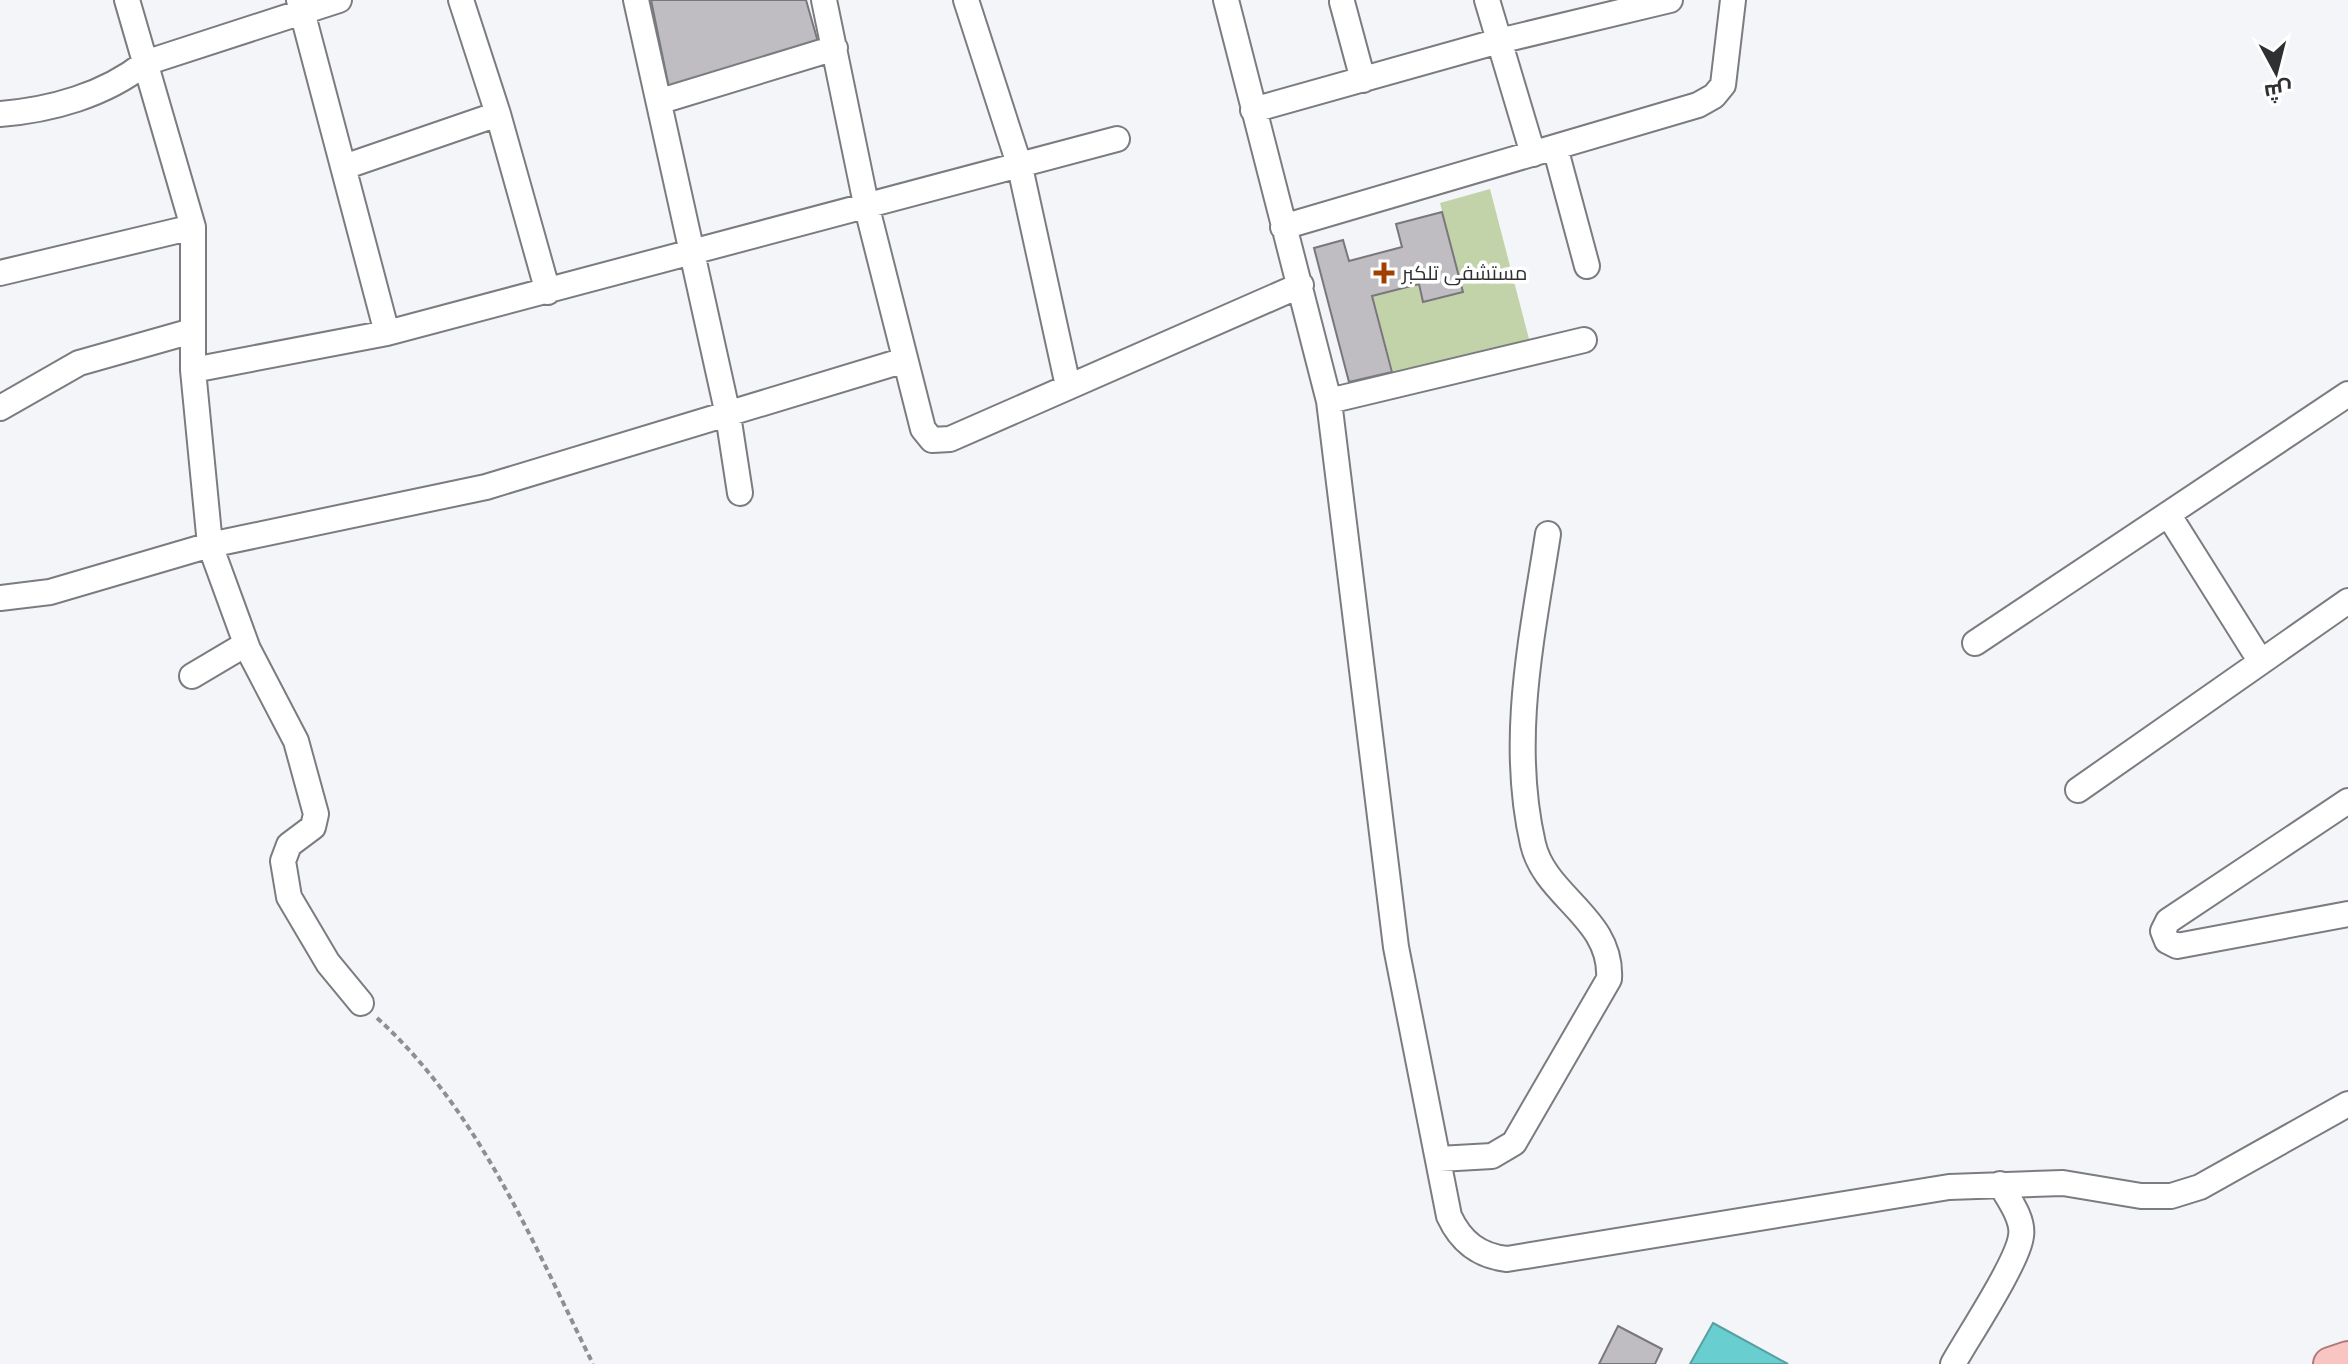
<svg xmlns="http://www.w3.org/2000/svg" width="2348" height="1364" viewBox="0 0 2348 1364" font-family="'Fira Sans',Cairo,sans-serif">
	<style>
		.green { fill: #c3d3a9 }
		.water { fill: #68ced0; stroke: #579fa0; stroke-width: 2 }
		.building { fill: #bfbdc1; stroke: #79777b; stroke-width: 2 }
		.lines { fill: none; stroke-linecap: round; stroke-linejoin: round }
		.minor-casing { stroke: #7a7c7f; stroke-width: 28 }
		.major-casing { stroke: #b07876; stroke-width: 36 }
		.path { stroke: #8e8f91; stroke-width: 4; stroke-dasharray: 6 4; stroke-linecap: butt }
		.minor { stroke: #fff; stroke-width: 24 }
		.major { stroke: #f9c5c3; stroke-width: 32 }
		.poi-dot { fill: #a24000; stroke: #fff; stroke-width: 3 }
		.labels { text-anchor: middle; stroke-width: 7; stroke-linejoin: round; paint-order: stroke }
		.poi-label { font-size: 20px; fill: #2f3031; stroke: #fff; text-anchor: start }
	</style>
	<rect width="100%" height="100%" fill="#f3f5f8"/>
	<path class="green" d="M 1490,189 L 1529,339 L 1394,375 L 1372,296 L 1419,284 L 1424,302 L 1463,292 L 1440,203 Z"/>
	<path class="water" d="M 1713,1323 L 1788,1364 L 1690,1364 Z"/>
	<path class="building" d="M 651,0 L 806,0 L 818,42 L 669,88 Z
		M 1442,212 L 1463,292 L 1423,302 L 1419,284 L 1372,296 L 1392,372 L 1349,382 L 1314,248 L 1343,240 L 1349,261 L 1402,247 L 1396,224 Z
		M 1618,1326 L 1662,1349 L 1655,1364 L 1599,1364 Z"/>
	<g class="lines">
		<defs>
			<path id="minor" d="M 127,0 L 193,227 L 193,370 L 210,545 L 248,649 L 296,741 L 316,814 L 313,827 L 289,845 L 283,861 L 289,897 L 328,963 L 361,1003
				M 299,0 L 387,333
				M 461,0 L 498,114 L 548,292
				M 636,0 L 728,415 L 740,493
				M 824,0 L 866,204 L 923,429 L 932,440 L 950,439 L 1301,285
				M 966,0 L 1020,167 L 1068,386
				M 1226,0 L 1329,401 L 1396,947 L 1449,1216 C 1461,1242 1479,1256 1507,1259 L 1949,1187 L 2063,1183 L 2141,1196 L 2171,1196 L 2200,1187 L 2348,1104
				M 1487,0 L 1533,154
				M 1342,2 L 1363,80
				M 661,101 L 835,48
				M 1253,110 L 1499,41 L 1670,0
				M 0,114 C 51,110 105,95 145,63 L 339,0
				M 1555,147 L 1587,266
				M 344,167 L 498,114
				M 1283,227 L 1698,105 L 1714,96 L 1723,85 L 1733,0
				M 0,273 L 193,227
				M 193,370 L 387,333 L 1117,139
				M 1329,401 L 1584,340
				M 0,408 L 79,363 L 192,331
				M 2168,514 L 2261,662
				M 0,598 L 50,592 L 210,545 L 486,487 L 905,360
				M 1975,643 L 2348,394
				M 192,676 L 246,644
				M 2078,790 L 2348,601
				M 2348,801 L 2168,921 L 2163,931 L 2167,941 L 2177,946 L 2348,914
				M 1439,1159 L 1492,1156 L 1514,1143 L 1609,979 C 1613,918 1545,897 1533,844 C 1509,740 1532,637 1548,534
				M 1953,1364 C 1968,1337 2018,1262 2021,1236 C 2024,1219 2008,1198 2000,1184"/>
			<path id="major" d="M 2330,1364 L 2348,1358"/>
		</defs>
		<use href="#minor" class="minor-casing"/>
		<use href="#major" class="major-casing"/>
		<path class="path" d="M 377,1018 C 478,1109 534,1245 593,1364"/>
		<use href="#minor" class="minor"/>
		<use href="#major" class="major"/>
	</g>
	<path class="poi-dot" d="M1380 261h8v8h8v8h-8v8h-8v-8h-8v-8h8z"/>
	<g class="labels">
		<g class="poi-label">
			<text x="1402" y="280">مستشفى تلكبر</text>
		</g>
	</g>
	<g transform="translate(2276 72) rotate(173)" stroke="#ffffff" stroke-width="6" paint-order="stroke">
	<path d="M0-6L14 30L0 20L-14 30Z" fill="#2f3031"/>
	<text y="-12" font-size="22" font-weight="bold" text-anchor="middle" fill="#2f3031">ش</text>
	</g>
</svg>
